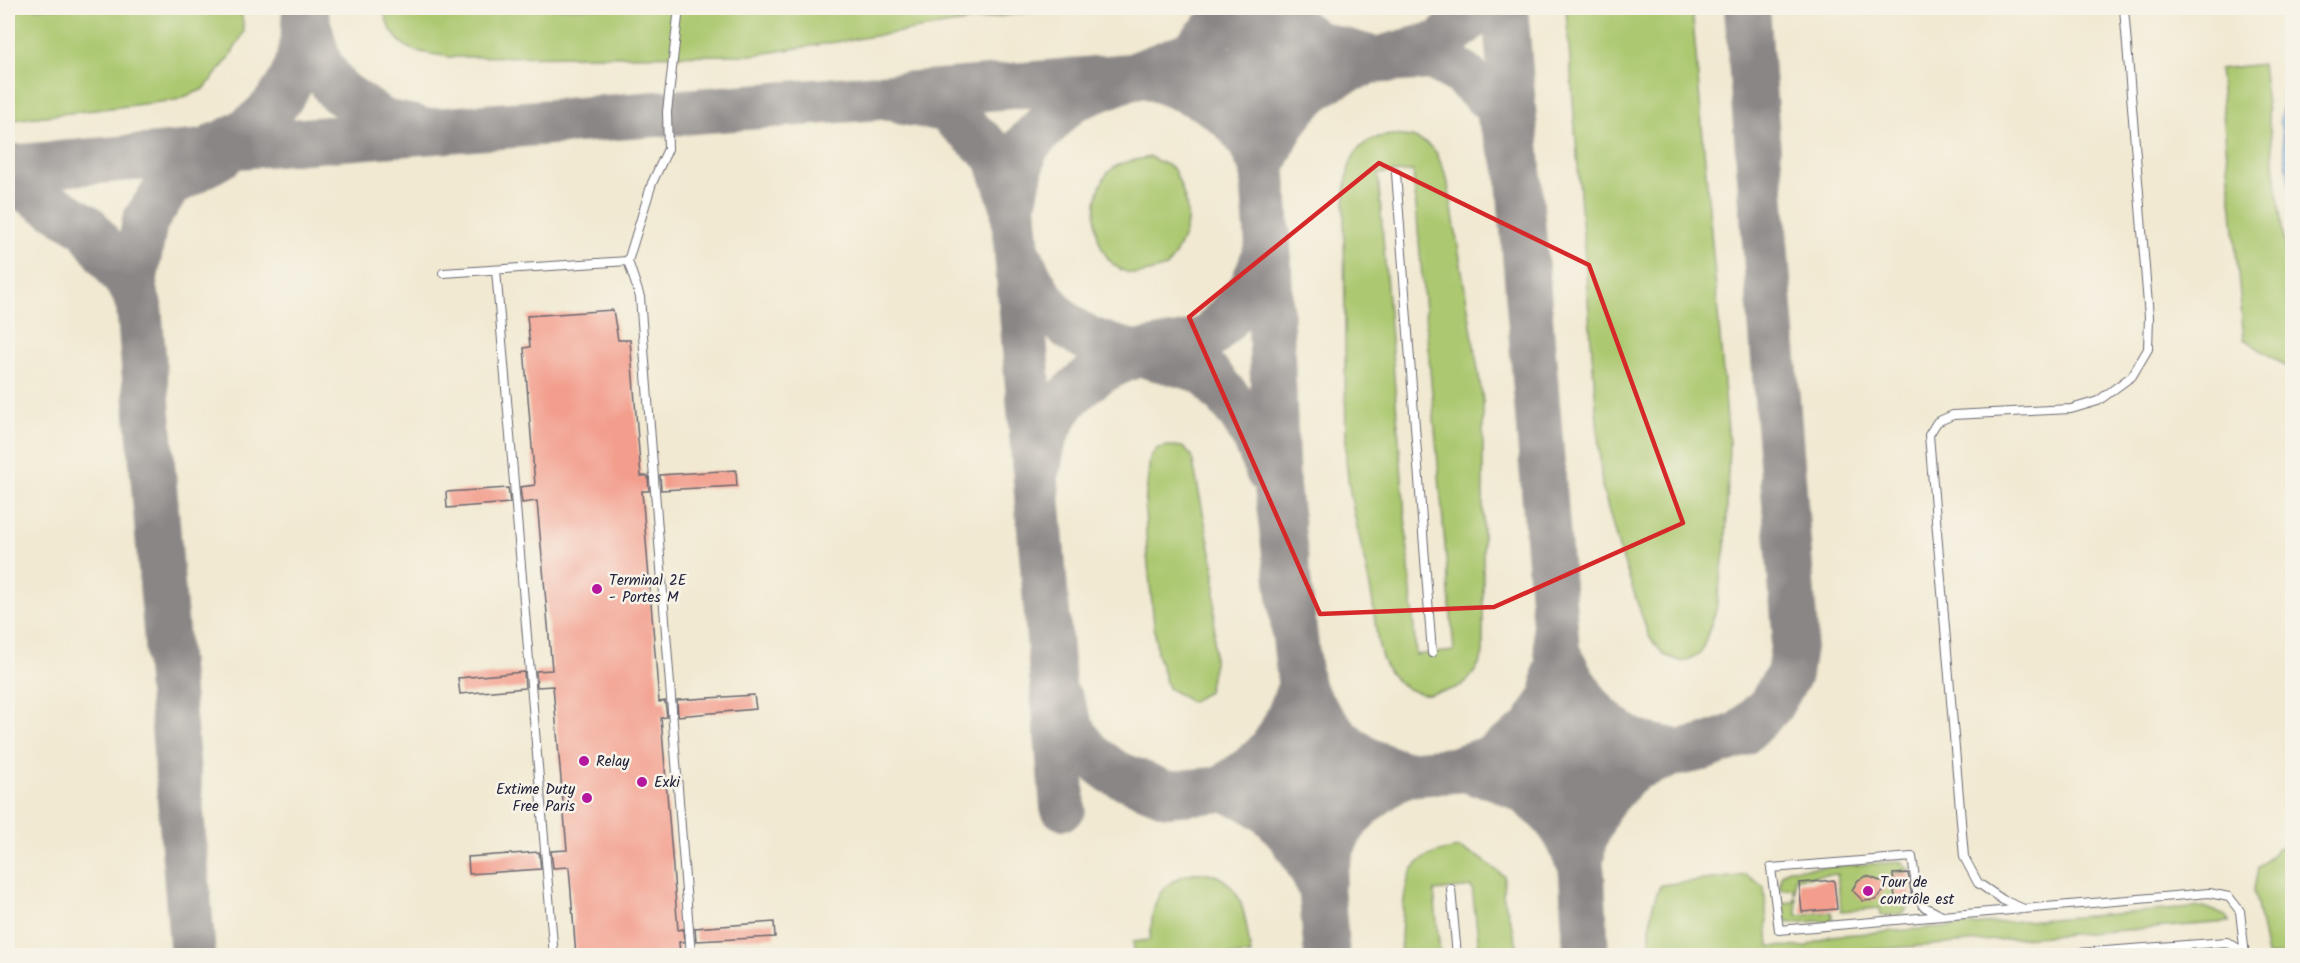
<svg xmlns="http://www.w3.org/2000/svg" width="2300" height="963" viewBox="0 0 2300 963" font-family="Kalam,sans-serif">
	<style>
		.green { fill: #acc86f; stroke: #677555; stroke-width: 1.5; fill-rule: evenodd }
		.water { fill: #77b9ec; stroke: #4c6e94; stroke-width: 1.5 }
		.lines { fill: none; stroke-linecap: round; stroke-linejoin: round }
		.taxiway { stroke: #8a8686; stroke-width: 46 }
		.building { fill: #f39d8c }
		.lane-casing { stroke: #6a6870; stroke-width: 10 }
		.lane { stroke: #fff; stroke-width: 8 }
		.marked { fill: none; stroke: #d62828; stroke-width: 4.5; stroke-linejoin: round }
		.poi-dot { fill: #b5179e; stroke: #f7f3e8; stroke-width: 2 }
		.labels { text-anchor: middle; stroke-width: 5; stroke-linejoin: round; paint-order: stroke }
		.poi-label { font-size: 15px; fill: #22223b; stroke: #f7f3e8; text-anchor: start }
	</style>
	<rect width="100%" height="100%" fill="#f7f3e8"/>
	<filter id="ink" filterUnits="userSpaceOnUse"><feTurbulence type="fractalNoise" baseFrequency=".0167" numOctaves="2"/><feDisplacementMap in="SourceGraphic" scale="12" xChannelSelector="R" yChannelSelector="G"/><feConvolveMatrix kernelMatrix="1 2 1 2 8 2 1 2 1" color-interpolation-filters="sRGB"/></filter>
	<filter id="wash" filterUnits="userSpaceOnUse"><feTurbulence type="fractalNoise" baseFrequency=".008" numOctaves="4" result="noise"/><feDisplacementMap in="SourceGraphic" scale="24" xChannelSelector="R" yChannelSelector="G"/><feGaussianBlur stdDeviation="1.35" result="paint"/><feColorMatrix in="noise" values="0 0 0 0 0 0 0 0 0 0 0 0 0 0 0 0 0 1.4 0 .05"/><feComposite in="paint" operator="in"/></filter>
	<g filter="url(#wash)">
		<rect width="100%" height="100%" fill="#f1e9d1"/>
		<path class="green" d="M 8,8 L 241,8 L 244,32 L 229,58 L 204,89 L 176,100 L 12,120 L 8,115 Z
			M 384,8 L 1055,8 L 753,55 L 449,57 C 437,54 422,54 411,49 C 396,42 385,24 384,8 Z
			M 1566,8 L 1692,8 L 1729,443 L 1726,540 L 1716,610 L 1701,653 L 1683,662 L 1664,655 L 1649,637 L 1618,545 L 1602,486 Z
			M 2262,64 L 2292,310 L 2292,370 L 2244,339 L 2219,69 Z
			M 1393,135 L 1412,137 L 1426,143 L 1436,152 L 1447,178 L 1483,401 L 1483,654 C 1475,677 1463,690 1438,692 C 1434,693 1429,695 1424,694 C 1411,693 1394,681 1387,669 C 1375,647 1376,617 1371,593 C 1363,548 1349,503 1346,458 L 1344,207 C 1347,171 1347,138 1393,135 ZM 1413,171 L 1454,651 L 1416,655 L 1378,174 Z
			M 1150,157 L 1173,168 C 1193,209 1193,229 1167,267 C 1157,269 1144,275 1135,274 C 1092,269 1086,202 1107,174 C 1115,162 1137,160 1150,157 Z
			M 1169,446 L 1184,447 L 1192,457 L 1215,573 L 1214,662 L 1208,692 L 1191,702 L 1168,688 L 1157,653 L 1147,555 L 1145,505 L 1150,457 L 1158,448 Z
			M 2292,847 L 2292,955 L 2267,955 L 2254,890 L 2258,868 L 2278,848 Z
			M 1458,848 L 1480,858 L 1504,876 L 1503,895 L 1520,955 L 1480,955 L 1472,887 L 1434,891 L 1440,955 L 1400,956 C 1402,934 1401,879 1416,865 C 1427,853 1443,851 1458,848 Z
			M 1902,862 L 1910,872 L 1893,874 L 1896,899 L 1912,898 C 1906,917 1899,914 1881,916 L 1880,908 L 1841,911 L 1837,874 L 1795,878 L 1795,893 L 1794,894 L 1793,888 L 1780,889 C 1780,879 1779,874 1789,869 Z
			M 1193,873 C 1199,873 1207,872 1212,874 C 1246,885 1246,926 1251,955 L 1135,955 L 1133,942 L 1150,940 C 1153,904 1155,883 1193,873 Z
			M 1747,875 L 1764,887 L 1769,946 L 1805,947 L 1830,936 L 2204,907 L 2226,916 L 2229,922 L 1804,955 L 1651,955 C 1649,933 1649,905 1661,885 Z
			M 1794,897 L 1796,897 L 1797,915 L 1832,912 L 1832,920 L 1791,923 L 1784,919 L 1781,903 L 1794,902 Z"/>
		<path class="water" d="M 2292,91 L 2292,203 L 2280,120 L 2284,97 Z"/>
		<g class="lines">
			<path class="taxiway" d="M 1251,8 L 1268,245 L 1277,487 L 1312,781 L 1327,956
				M 1275,8 L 1281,16 L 1315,43 L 1376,60 L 1440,43 L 1481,8
				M 1505,8 L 1557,650 L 1582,876 L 1586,956
				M 306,17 L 319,63 L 337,90 L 383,122 L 415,128
				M 1152,77 C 1188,90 1224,103 1247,137 C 1253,146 1257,157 1262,167
				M 904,102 L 945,109 L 996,155 L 1013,205 L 1063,807
				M 217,145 C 262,129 298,88 303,40 C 305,29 304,18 305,8
				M 1263,166 C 1282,116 1307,83 1359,66
				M 8,168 L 195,153 L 238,146 L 879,97 L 1132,76 L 1432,57 L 1460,72 L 1495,104 L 1517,163
				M 8,181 L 14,182 L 87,227 L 133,289 L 145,221 L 169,185 L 222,155
				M 1013,205 L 1025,147 L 1070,100 L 1192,53 L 1230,13 L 1232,8
				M 1022,261 C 1027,276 1034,287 1044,301 C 1074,344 1112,347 1160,359 C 1175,363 1194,366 1208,375 C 1212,378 1216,384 1220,389 C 1243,412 1258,440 1268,471
				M 133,289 L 139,306 L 193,956
				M 1039,463 C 1047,405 1085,373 1138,354 C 1160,347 1185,348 1206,339 C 1212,336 1248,294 1252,287 C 1258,275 1262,261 1267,249
				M 1562,661 C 1578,694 1598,724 1632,741 C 1642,746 1657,747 1668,750
				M 1301,687 C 1315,714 1337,742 1364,758 C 1376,765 1390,769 1404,774
				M 1061,702 L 1072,730 L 1089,754 L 1113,772 L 1167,794 L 1453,770 L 1492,758 L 1532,730 L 1554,694 L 1555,672
				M 1453,770 L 1678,753 L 1703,748 L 1741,734 L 1770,706 L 1789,674 L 1795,633 L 1747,8
				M 1476,773 C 1519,778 1562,814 1575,855
				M 1220,789 C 1268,797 1296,837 1316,879
				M 1220,789 C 1270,760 1282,741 1300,687
				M 1582,855 L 1583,842 L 1599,805 L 1633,768 L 1665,757
				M 1324,877 C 1333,824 1361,800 1405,774"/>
		</g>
		<g id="blocks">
			<path class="building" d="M 613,310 L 618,340 L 630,340 L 641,476 L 648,476 L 649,491 L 642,491 L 659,702 L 665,701 L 667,717 L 661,718 L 678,930 L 683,929 L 684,942 L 679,942 L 680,956 L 576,956 L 569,867 L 553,868 L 551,851 L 567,850 L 553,686 L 537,687 L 536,671 L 552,670 L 537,501 L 522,503 L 520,487 L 535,485 L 524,348 L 530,347 L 527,316 Z
				M 736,470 L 737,486 L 661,490 L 660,475 Z
				M 508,488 L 510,503 L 447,508 L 446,492 Z
				M 524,672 L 525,688 L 460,694 L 458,678 Z
				M 754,695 L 756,709 L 678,716 L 677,700 Z
				M 539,852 L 541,869 L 469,874 L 468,857 Z
				M 1908,873 L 1912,898 L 1895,900 L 1893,874 Z
				M 1866,876 L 1870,877 L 1890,885 L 1875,900 L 1863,901 L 1852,890 L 1858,880 Z
				M 1834,880 L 1837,909 L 1802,912 L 1799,883 Z
				M 774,922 L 775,937 L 696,941 L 695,928 Z"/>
		</g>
	</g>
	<g filter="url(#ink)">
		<use href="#blocks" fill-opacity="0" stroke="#6a6870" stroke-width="1.5"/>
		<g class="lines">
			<defs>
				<path id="lane" d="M 679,8 L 667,112 L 668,149 L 652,183 L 628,261 L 640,297 L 691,956
					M 1396,173 L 1432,653
					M 496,270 L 554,956
					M 443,273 L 628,261
					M 1451,889 L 1457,956
					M 2024,909 L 2003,900 L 1978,883 L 1964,857 L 1929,435 L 1937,422 L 1953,415 L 2071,409 L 2098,401 L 2132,376 L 2148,349 L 2149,317 L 2124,8
					M 1942,916 L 1923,906 L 1917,892 L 1912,857 L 1771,868 L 1779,930 L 2209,893 L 2229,897 L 2240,911 L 2245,956
					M 2037,956 L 2227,942 L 2244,952"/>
			</defs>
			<use href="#lane" class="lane-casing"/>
			<use href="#lane" class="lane"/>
		</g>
	</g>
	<path class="marked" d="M 1379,163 L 1589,265 L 1683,523 L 1494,607 L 1320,614 L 1189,317 Z"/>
	<g class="poi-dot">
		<circle cx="597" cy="589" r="6"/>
		<circle cx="584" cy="761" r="6"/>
		<circle cx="642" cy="782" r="6"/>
		<circle cx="587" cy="798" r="6"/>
		<circle cx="1868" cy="891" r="6"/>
	</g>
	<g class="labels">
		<g class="poi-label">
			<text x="609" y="585">Terminal 2E<tspan x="609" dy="17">- Portes M</tspan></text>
			<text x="596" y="766">Relay</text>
			<text x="654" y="787">Exki</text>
			<text x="575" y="794" text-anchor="end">Extime Duty<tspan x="575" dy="17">Free Paris</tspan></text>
			<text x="1880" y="887">Tour de<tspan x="1880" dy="17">contrôle est</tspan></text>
		</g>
	</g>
	<rect width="2300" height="963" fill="none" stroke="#f7f3e8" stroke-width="30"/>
</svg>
